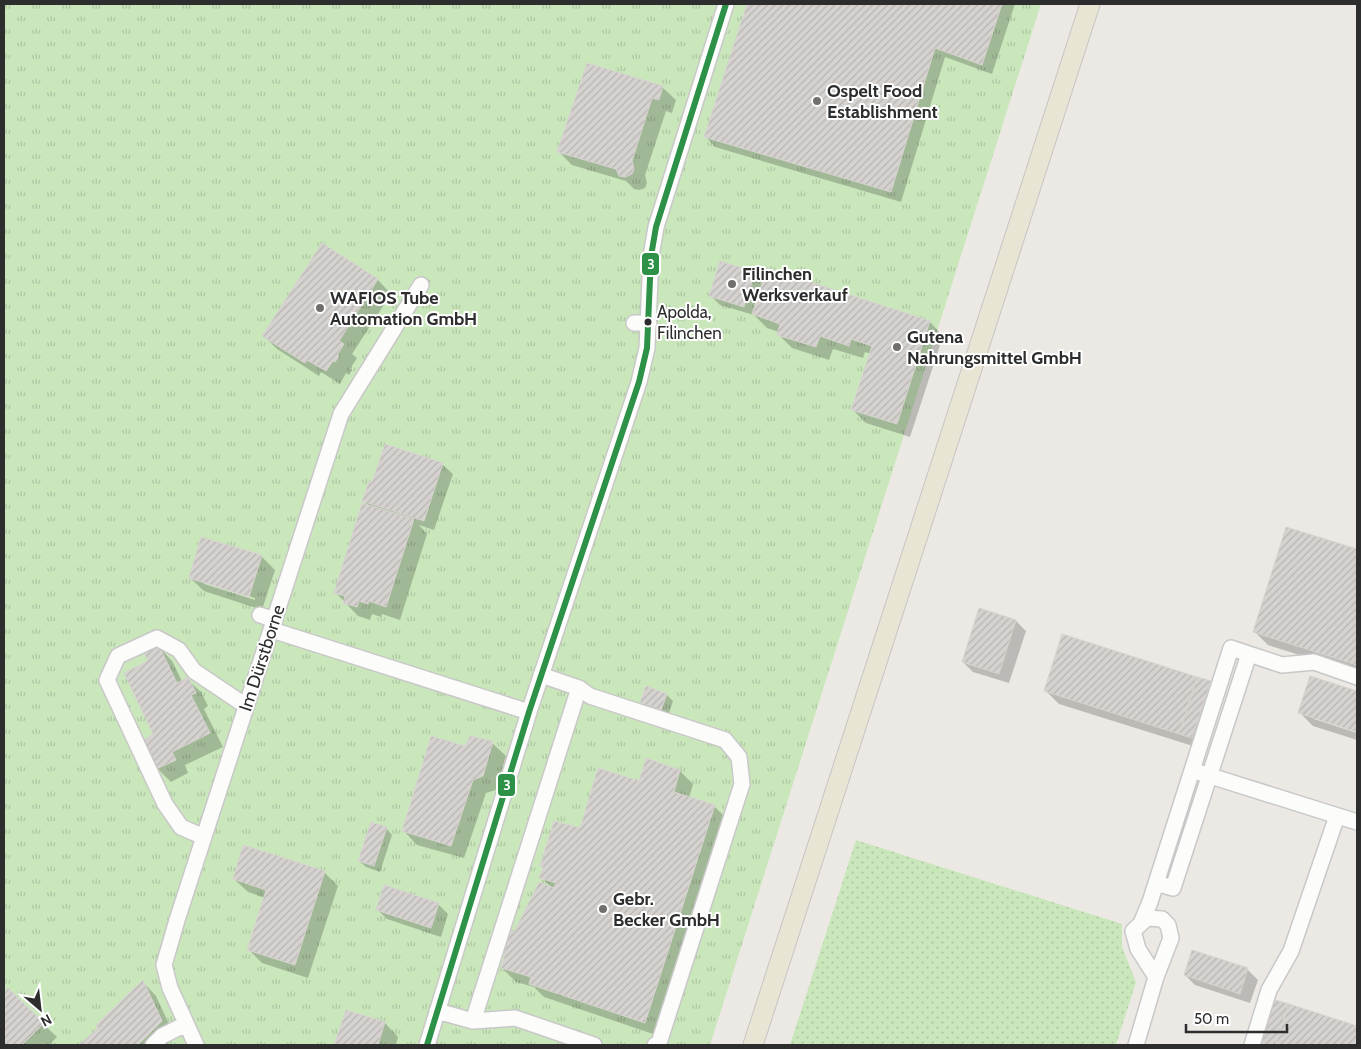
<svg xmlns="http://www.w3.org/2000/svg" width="1361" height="1049" viewBox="0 0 1361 1049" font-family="Cabin,sans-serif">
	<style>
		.grass { fill: url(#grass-dots) }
		.park { fill: url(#park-tufts) }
		.shadow { fill: #0003; fill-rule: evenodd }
		.building { fill: url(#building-hatch); stroke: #d7d4d0 }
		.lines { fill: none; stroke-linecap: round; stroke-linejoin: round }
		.minor-casing { stroke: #c9c8c8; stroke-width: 18 }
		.major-casing { stroke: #c6c5c3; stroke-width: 21 }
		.minor { stroke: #fcfcfb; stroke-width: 15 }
		.major { stroke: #e9e5d5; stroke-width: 19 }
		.bus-1-casing { stroke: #fff; stroke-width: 10 }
		.bus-1 { stroke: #2d9147; stroke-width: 6 }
		.poi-dot { fill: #706f6d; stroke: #fff; stroke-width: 2 }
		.bus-dot { fill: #2d2d2d; stroke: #fff; stroke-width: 2 }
		.labels { text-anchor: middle; stroke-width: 4; stroke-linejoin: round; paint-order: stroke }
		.bus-label { font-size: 17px; fill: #2d2d2d; stroke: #fff; text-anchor: start }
		.poi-label { font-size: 18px; font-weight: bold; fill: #2d2d2d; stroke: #fff; text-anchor: start }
		.street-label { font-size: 18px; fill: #2d2d2d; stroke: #fff }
		.line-badge { stroke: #fff; stroke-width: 2 }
		.badge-label { font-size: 14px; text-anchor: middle; font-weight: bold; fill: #fff }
	</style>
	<defs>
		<pattern id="grass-dots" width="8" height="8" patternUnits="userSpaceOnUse" patternTransform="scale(1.25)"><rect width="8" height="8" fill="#cae7bc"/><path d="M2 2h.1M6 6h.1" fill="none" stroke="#aec6a2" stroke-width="1.8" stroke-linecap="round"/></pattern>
		<pattern id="park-tufts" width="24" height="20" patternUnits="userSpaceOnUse" patternTransform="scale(1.25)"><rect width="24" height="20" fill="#cae7bc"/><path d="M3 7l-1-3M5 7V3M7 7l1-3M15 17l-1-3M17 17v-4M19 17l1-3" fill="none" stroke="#aec6a2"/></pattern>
		<pattern id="building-hatch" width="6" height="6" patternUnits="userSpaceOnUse" patternTransform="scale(1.25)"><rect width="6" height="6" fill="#d5d2cf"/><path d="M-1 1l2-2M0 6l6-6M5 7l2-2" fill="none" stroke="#b7b5b2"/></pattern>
	</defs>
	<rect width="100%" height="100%" fill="#ece9e4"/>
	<path class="grass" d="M 856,840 L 1122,924 L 1122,947 L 1136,982 L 1116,1045 L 790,1045 Z"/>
	<path class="park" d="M 4,4 L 1041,4 L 710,1045 L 4,1045 Z"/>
	<path class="shadow" d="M 748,4 L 1015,4 L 992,74 L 945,57 L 901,202 L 715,147 L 705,136 Z
		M 662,87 L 676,100 L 672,113 L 666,111 L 645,175 L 647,183 L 645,188 L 639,190 L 634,189 L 626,181 L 572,165 L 559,152 Z
		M 322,245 L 378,280 L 391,294 L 352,354 L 357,358 L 350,369 L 352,370 L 349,375 L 346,373 L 340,384 L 321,372 L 319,376 L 277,349 L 264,336 Z
		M 768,269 L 930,322 L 943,336 L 910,437 L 866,423 L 852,409 L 871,354 L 865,352 L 863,358 L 833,349 L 829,360 L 792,348 L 778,334 L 779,332 L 767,328 L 754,315 L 720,305 L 710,295 L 754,273 L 764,282 Z
		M 442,464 L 453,474 L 434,530 L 419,525 L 427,534 L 400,620 L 382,614 L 381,617 L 372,614 L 370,620 L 358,616 L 335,592 L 369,506 L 363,500 L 373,484 Z
		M 1287,529 L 1357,551 L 1357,673 L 1268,645 L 1254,631 Z
		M 261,556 L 275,570 L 262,610 L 204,591 L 190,578 ZM 204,582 L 255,598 L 255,600 L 204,584 Z
		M 1016,621 L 1026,631 L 1009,683 L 973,672 L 963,662 Z
		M 159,647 L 172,661 L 182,681 L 187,679 L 201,692 L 208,706 L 204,709 L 223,747 L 185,765 L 188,773 L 171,782 L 157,768 L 150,661 Z
		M 1310,677 L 1357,692 L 1357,730 L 1314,717 L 1314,719 L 1357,733 L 1357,740 L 1313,726 L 1299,712 Z
		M 1210,682 L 1216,689 L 1193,746 L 1059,704 L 1046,691 Z
		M 667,695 L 673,701 L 668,716 L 648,708 L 641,702 Z
		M 492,743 L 506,756 L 496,790 L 486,793 L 464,858 L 417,845 L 404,831 L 466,747 Z
		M 680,771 L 693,784 L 689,798 L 714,806 L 728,820 L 659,1036 L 544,997 L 534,987 L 516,982 L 502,968 L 506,955 L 503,953 L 515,934 L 553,889 L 541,877 L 581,829 L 640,782 Z
		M 386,828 L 392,835 L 380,872 L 366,867 L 359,861 Z
		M 324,872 L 338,886 L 308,978 L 262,963 L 248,949 L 265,898 L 248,892 L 234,879 Z
		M 438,904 L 448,914 L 441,937 L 387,919 L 377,909 Z
		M 1193,952 L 1248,970 L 1258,980 L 1250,1003 L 1195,985 L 1185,975 Z
		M 143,982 L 156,996 L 174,1035 L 165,1045 L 81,1045 Z
		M 8,990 L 57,1037 L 49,1045 L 4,1045 L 4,995 Z
		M 1276,1002 L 1357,1027 L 1357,1045 L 1262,1045 Z
		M 347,1012 L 385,1023 L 398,1037 L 396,1045 L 336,1045 Z"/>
	<path class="building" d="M 747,4 L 1002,4 L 982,65 L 935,48 L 891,192 L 704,137 Z
		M 587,63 L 663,86 L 659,100 L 652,98 L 632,161 L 634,169 L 632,174 L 625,177 L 619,176 L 616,169 L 557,152 Z
		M 322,243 L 378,279 L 339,341 L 344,344 L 337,355 L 339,356 L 335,362 L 333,361 L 326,371 L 307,360 L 305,363 L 262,336 Z
		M 720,261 L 755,272 L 744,307 L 709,296 Z
		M 767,268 L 930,321 L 897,424 L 851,410 L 872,346 L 851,339 L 849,346 L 820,336 L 816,347 L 777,335 L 780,324 L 752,314 Z
		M 385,444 L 443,463 L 424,521 L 362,501 L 369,481 L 372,482 Z
		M 362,503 L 414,519 L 386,607 L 369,601 L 368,604 L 359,601 L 357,607 L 343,603 L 345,596 L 334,593 Z
		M 1286,527 L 1357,549 L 1357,665 L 1253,632 Z
		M 201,537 L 262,555 L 249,597 L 189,578 Z
		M 979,608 L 1016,620 L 999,674 L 962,662 Z
		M 1062,634 L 1197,677 L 1179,734 L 1044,691 Z
		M 159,646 L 177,683 L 188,677 L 196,693 L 191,695 L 210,733 L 172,752 L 176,760 L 156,769 L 143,741 L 153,734 L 124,673 L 148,661 L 144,653 Z
		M 1310,676 L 1357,691 L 1357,732 L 1298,713 Z
		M 1197,677 L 1211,681 L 1192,738 L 1179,734 Z
		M 646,686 L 667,694 L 661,710 L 640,702 Z
		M 431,736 L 465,746 L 470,736 L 493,741 L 483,776 L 473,780 L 451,846 L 402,831 Z
		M 646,758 L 680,770 L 674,792 L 715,805 L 645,1023 L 529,984 L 531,977 L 501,968 L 505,954 L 502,953 L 509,930 L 514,932 L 539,882 L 554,888 L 556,883 L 539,878 L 543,867 L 540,866 L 554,821 L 580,828 L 598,768 L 639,781 Z
		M 371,822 L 387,827 L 374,866 L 358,861 Z
		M 243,845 L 325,871 L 295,965 L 247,950 L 266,890 L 233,879 Z
		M 384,885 L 439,903 L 431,928 L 376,910 Z
		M 1192,950 L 1248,968 L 1240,994 L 1184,975 Z
		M 143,980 L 162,1021 L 138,1045 L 79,1045 L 98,1028 L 96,1025 Z
		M 8,988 L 44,1023 L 22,1045 L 4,1045 L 4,993 Z
		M 1275,1000 L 1289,1004 L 1275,1045 L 1261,1045 Z
		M 1289,1004 L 1357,1026 L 1357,1045 L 1275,1045 Z
		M 346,1010 L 385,1022 L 378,1045 L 334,1045 Z"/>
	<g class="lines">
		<defs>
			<path id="minor" d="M 634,323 L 649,323
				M 260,615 L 275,620
				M 272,630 L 529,712
				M 1249,654 L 1282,665 L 1314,662 L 1357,677
				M 579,688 L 590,696 L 725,740 L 739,757 L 742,784 L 659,1043 L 655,1045
				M 1201,773 L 1357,822
				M 204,837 L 181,827 L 165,804 L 107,680 L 118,656 L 157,638 L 179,650 L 194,671 L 246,706
				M 1142,921 L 1150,902 L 1231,648 L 1249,654 L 1173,888 L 1156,883
				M 437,1011 L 473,1021 L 579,688 L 541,675
				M 473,1021 L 515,1018 L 594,1045
				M 153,1045 L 162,1036 L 186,1024
				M 196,1045 L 170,988 L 164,965 L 177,920 L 341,414 L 421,285
				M 427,1045 L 529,712 L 639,382 L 647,348 L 651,256 L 656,227 L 726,4
				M 1136,1045 L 1156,977 L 1171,938 L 1168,925 L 1162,919 L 1147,918 L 1133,931 L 1138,949 L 1156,977
				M 1252,1045 L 1269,990 L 1291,951 L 1337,816"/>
			<path id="major" d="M 753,1045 L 1090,4"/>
		</defs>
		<use href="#minor" class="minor-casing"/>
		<use href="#major" class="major-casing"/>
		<use href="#minor" class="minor"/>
		<use href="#major" class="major"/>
		<defs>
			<path id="bus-1" d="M 427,1045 L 529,712 L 639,382 L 647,348 L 651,256 L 656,227 L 726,4"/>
		</defs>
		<use href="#bus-1" class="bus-1-casing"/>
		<use href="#bus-1" class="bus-1"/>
	</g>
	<g class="poi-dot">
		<circle cx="817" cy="101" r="5"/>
		<circle cx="732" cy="284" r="5"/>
		<circle cx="320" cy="308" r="5"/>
		<circle cx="897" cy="347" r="5"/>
		<circle cx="603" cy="909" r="5"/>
	</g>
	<circle class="bus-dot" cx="648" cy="322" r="4.5"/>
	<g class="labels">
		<g class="bus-label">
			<text x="657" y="318">Apolda,<tspan x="657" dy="21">Filinchen</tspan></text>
		</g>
		<g class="poi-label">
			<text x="827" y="97">Ospelt Food<tspan x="827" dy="21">Establishment</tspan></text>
			<text x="742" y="280">Filinchen<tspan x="742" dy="21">Werksverkauf</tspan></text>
			<text x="330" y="304">WAFIOS Tube<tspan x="330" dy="21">Automation GmbH</tspan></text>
			<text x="907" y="343">Gutena<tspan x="907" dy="21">Nahrungsmittel GmbH</tspan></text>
			<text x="613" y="905">Gebr.<tspan x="613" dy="21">Becker GmbH</tspan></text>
		</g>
		<g class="street-label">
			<text transform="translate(262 658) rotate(-72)" y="6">Im Dürstborne</text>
		</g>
	</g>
	<g class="line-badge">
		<rect x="641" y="252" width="19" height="24" rx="5" fill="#2d9147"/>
		<rect x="497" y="773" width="19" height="24" rx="5" fill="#2d9147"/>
	</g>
	<g class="badge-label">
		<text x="651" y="269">3</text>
		<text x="507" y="790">3</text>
	</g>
	<rect width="1361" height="1049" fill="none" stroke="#2d2d2d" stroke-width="10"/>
	<g transform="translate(40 1009) rotate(152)" stroke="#ffffff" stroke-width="4" paint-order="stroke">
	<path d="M0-4L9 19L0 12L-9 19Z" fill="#2d2d2d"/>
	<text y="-8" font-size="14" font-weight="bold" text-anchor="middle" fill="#2d2d2d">N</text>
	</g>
	<path d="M1186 1024v8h101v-8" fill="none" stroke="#2d2d2d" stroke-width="2.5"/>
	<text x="1194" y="1024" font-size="15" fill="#2d2d2d" stroke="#ffffff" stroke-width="4" paint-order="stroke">50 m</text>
</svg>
